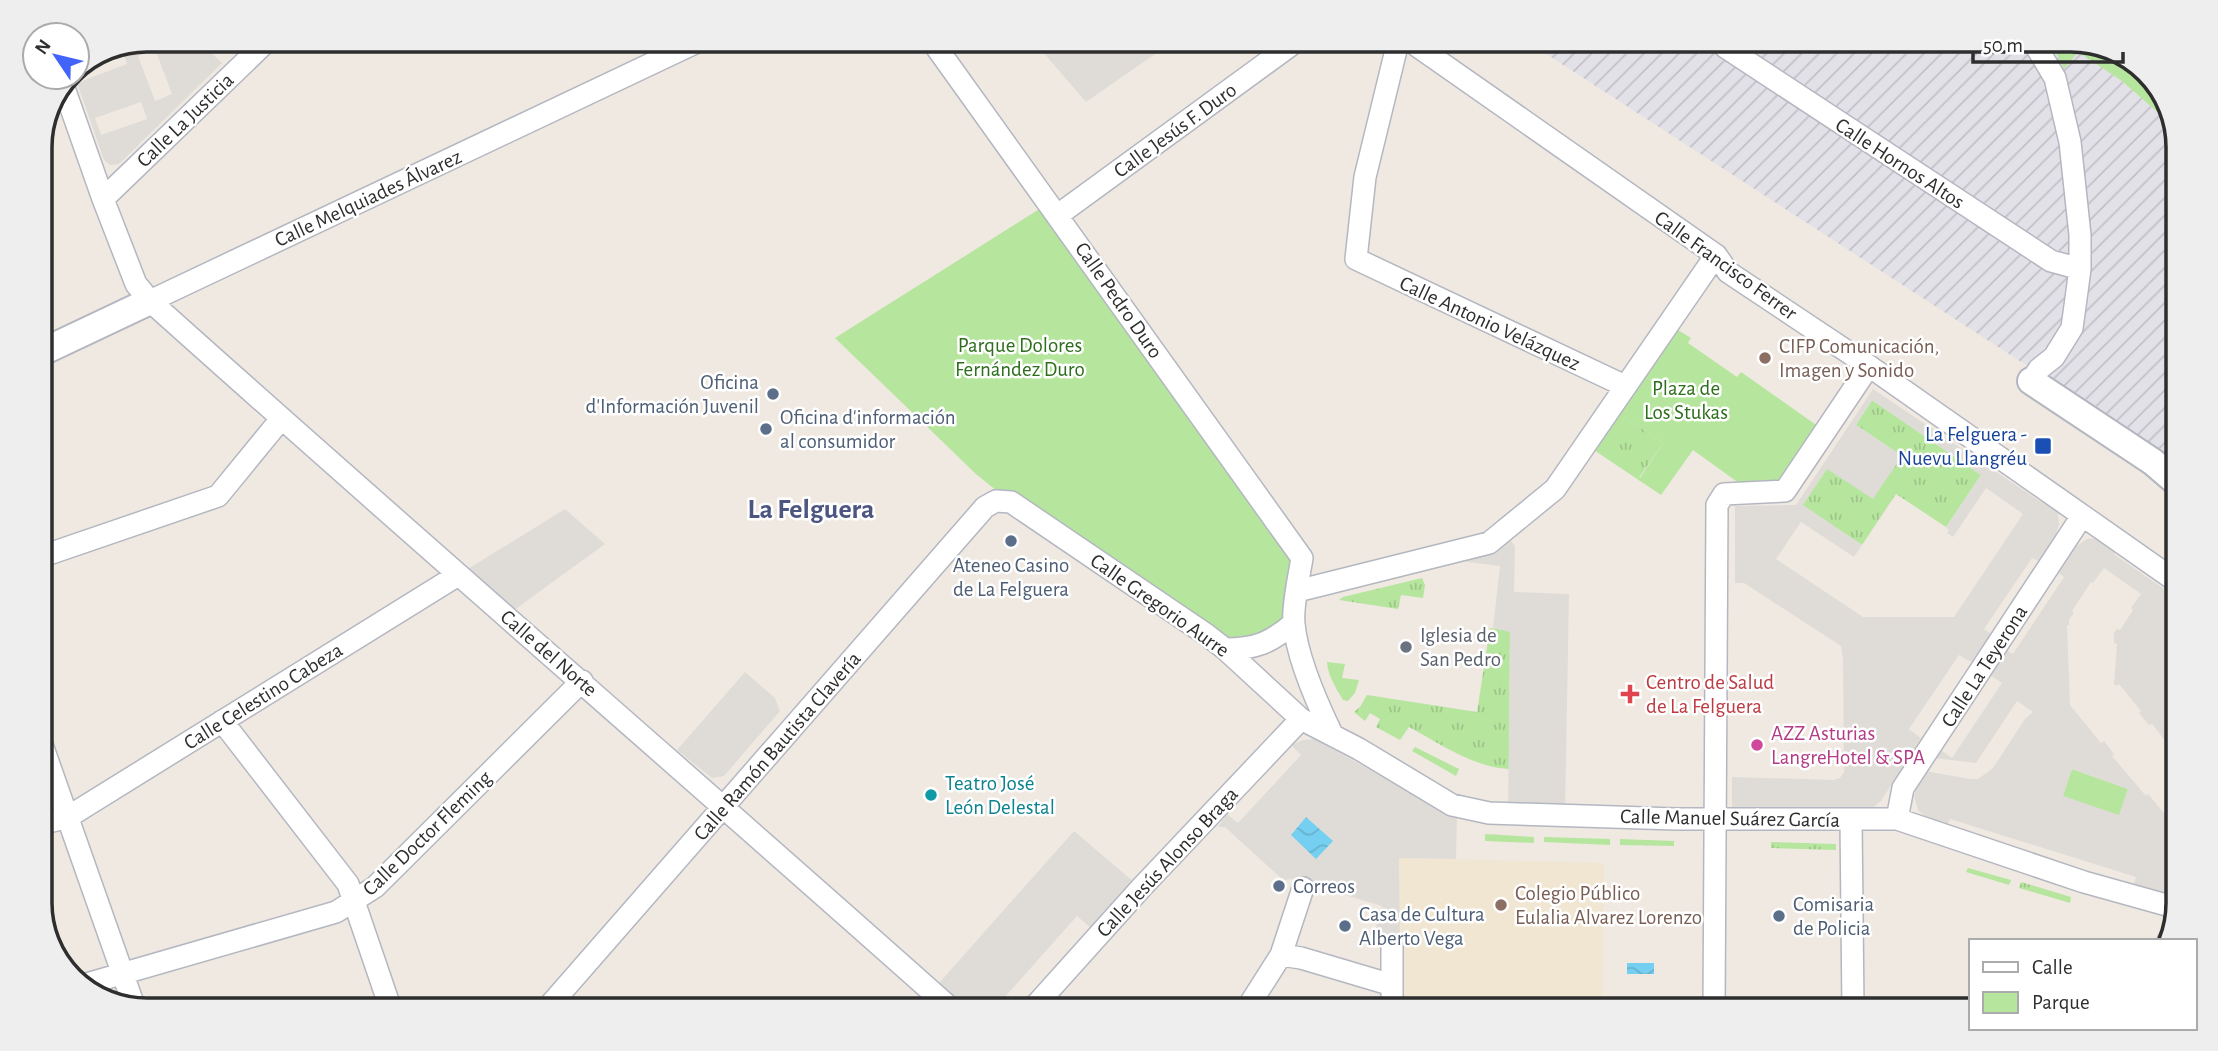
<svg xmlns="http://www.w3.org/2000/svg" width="2218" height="1051" viewBox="0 0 2218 1051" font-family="'Alegreya Sans',sans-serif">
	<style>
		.industrial { fill: url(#industrial-furrows) }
		.education { fill: #f0e6d1 }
		.grass { fill: url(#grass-tufts) }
		.park { fill: #b6e59e; fill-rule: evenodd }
		.plaza { fill: #dfdcd8; fill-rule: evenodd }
		.water { fill: url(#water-waves) }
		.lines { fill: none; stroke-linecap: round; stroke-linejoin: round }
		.minor-casing { stroke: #b4b7c1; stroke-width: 24 }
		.tertiary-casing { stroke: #b4b7c1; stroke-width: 30 }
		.minor { stroke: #fff; stroke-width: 21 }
		.tertiary { stroke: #fff; stroke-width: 26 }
		.education-dot { fill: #8d6e63; stroke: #fff; stroke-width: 2.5 }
		.service-dot { fill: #5c6f8a; stroke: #fff; stroke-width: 2.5 }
		.transit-dot { fill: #1a4fb4; stroke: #fff; stroke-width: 2.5 }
		.worship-dot { fill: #6b7280; stroke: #fff; stroke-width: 2.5 }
		.health-dot { fill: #e0444e; stroke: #fff; stroke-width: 2.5 }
		.hotel-dot { fill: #d1479c; stroke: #fff; stroke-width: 2.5 }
		.culture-dot { fill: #0f9aa8; stroke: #fff; stroke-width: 2.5 }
		.labels { text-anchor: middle; stroke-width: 5; stroke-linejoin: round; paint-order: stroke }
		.street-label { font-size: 21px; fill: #2e2e2e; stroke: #fff }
		.park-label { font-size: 21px; fill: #2c6e1b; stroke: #fff }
		.education-label { font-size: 21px; fill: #785e54; stroke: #fff; text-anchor: start }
		.service-label { font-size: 21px; fill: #4e5e75; stroke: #fff; text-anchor: start }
		.transit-label { font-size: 21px; fill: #164399; stroke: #fff; text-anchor: end }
		.worship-label { font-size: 21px; fill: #5b616d; stroke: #fff; text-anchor: start }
		.health-label { font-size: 21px; fill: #be3a42; stroke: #fff; text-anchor: start }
		.hotel-label { font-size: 21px; fill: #b23c85; stroke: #fff; text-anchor: start }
		.culture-label { font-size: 21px; fill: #0d838f; stroke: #fff; text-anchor: start }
		.district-label { font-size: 28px; font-weight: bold; fill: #4d5680; stroke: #fff }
		.rim { fill: none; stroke: #2e2e2e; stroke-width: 3.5 }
	</style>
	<defs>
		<pattern id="industrial-furrows" width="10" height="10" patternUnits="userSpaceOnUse" patternTransform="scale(1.75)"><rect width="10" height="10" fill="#e3e1e8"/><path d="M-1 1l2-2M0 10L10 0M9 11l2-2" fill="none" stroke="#c3c1c7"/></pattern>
		<pattern id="grass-tufts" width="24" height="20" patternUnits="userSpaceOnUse" patternTransform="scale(1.75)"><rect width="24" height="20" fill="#b6e59e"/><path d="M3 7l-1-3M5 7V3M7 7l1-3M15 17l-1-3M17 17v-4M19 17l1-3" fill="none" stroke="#9dc588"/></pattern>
		<pattern id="water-waves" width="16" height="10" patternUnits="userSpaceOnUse" patternTransform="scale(1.75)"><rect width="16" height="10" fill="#75cff0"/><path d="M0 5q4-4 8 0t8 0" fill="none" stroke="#66b2ce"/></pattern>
	</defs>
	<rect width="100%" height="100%" fill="#efe9e1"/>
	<path class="industrial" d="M 1534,46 L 2073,48 L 2078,52 L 2122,81 L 2172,125 L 2178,141 L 2174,461 Z"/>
	<path class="education" d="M 1399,858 L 1604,863 L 1602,1009 L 1402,1008 Z"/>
	<path class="grass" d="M 2054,48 L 2112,49 L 2160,87 L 2172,125 L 2122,81 L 2078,52 L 2064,69 Z
		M 1872,400 L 1981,475 L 1946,527 L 1896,494 L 1862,545 L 1802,505 L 1827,468 L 1902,456 L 1856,425 Z
		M 1625,417 L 1663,443 L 1639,478 L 1601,452 Z
		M 1422,578 L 1425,585 L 1423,598 L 1401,595 L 1398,609 L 1339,600 L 1343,597 Z
		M 1490,628 L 1510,631 L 1509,769 C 1472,767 1441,744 1409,727 L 1400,740 L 1376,727 L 1380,719 L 1370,713 L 1365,721 L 1354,712 L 1360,707 L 1367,695 L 1477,712 Z
		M 1327,662 L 1345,664 L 1342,678 L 1359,680 L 1355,693 L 1348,701 L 1343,700 C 1336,688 1328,676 1327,662 Z
		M 1415,747 L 1459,769 L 1456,776 L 1412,751 Z
		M 1485,834 L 1534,837 L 1534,843 L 1485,841 Z
		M 1544,837 L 1610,839 L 1610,845 L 1544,842 Z
		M 1620,839 L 1674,841 L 1674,846 L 1620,845 Z
		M 1771,842 L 1836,844 L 1836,850 L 1771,848 Z
		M 1968,868 L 2011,880 L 2009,885 L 1966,872 Z
		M 2021,882 L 2071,897 L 2070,903 L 2019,888 Z"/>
	<path class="park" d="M 1049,203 L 1302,558 L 1296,611 L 1243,649 L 997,491 L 976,474 L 835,338 Z
		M 1668,324 L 1691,338 L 1688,343 L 1737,377 L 1741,372 L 1819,427 L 1783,481 L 1743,486 L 1693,450 L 1661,495 L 1585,444 ZM 1625,417 L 1663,443 L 1640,478 L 1602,452 Z
		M 2072,769 L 2128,789 L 2119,816 L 2062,796 Z"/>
	<path class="plaza" d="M 153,40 L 198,40 L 222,63 L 119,164 L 110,165 L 104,160 L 75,77 L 77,77 L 77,69 L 82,81 L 127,64 L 123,50 ZM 155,49 L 172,94 L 155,101 L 138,56 ZM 141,102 L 147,119 L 101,135 L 95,118 Z
		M 1036,44 L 1168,45 L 1086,102 Z
		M 1873,389 L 2041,502 L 2045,496 L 2058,513 L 2059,524 L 2056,534 L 2039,561 L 2032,558 L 1984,629 L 1991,634 L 1971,662 L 1959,655 L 1909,729 L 1921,738 L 1881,801 L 1870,810 L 1732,809 L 1732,777 L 1834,780 L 1840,778 L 1844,772 L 1843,660 L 1841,646 L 1744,583 L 1735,583 L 1735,506 L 1796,505 ZM 1872,400 L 1981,475 L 1946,527 L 1949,530 L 1947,533 L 1953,537 L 1986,488 L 2023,514 L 1954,617 L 1863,617 L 1776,559 L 1801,522 L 1854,557 L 1862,545 L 1803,505 L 1827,469 L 1873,499 L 1902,456 L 1856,425 Z
		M 565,509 L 605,544 L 506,616 L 458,575 Z
		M 1503,531 L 1515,546 L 1514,592 L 1569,594 L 1565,816 L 1508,814 L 1510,632 L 1493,628 L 1500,566 L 1467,562 L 1462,549 Z
		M 2099,538 L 2111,542 L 2115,555 L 2173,595 L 2171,748 L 2152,724 L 2149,725 L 2139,713 L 2141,711 L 2119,684 L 2116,686 L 2114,684 L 2117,644 L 2114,643 L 2114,633 L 2117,629 L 2120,630 L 2133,610 L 2131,608 L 2141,594 L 2104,568 L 2093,583 L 2091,582 L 2072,611 L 2074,613 L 2069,619 L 2069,625 L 2067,625 L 2070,705 L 2101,743 L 2104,741 L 2114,754 L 2112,756 L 2146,796 L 2148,794 L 2169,819 L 2167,821 L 2171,825 L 2170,894 L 2134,884 L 2136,877 L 1950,819 L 1947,826 L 1931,821 L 1918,810 L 1914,796 L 1918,782 L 1925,771 L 1970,779 L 1978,779 L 1993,768 L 2025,719 L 2033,712 L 2017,701 L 1976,763 L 1934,758 L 1939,749 L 1952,758 L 2002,683 L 1990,675 L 2006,650 L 2013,654 L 2064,577 L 2058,572 L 2074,548 L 2087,539 ZM 2072,769 L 2128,789 L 2119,815 L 2063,796 Z
		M 745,672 L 775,698 L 780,711 L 724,776 L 712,778 L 677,750 Z
		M 1314,739 L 1457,818 L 1456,859 L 1399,858 L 1400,946 L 1371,946 L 1382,906 L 1291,879 L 1283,880 L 1225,827 L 1218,827 L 1227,814 L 1238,823 L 1301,755 L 1291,745 L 1303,740 Z
		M 1074,831 L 1141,888 L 1099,935 L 1077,916 L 1004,998 L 1012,1006 L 948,1006 L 932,991 Z"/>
	<path class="water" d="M 1306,817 L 1333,841 L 1316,859 L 1291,835 Z
		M 1627,963 L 1654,963 L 1654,974 L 1627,974 Z"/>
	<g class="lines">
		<defs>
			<path id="minor" d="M 934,44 L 1302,558 C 1299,577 1292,607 1294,624 C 1297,657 1318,705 1332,734
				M 1397,46 L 1365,177 L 1356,259 L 1625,386
				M 1417,46 L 1716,255 L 1728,272 L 1869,366 L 2173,579
				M 1725,47 L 2051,261 L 2080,269
				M 64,88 L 103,199 L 136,284 L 150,301 C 414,538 683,770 948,1006
				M 103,199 L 267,41
				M 1058,215 L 1291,45
				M 150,301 L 695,43
				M 2031,381 L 2039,369 L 2054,357 L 2072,328 L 2080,269 L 2080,235 L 2070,142 L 2055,78 L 2037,48
				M 40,557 L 218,496 L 281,419
				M 1297,591 L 1489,543 L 1555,489 L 1716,255
				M 1225,649 C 1256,649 1270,643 1294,623
				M 222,721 L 348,884 L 389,1004
				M 40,739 L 133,1003
				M 1851,819 L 1853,1010
				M 1897,819 L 1903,788 L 2082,516
				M 41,824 L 68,817 L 458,575
				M 2168,941 L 2170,938
				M 1281,955 L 1301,958 L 1392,985
				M 83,985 L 336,912 L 375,887 L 582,681
				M 551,1004 L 985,507 L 996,501 L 1011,502 L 1207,635 L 1225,649 L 1301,719 L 1359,749 L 1452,805 L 1489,813 L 1676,819 L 1897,819 L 2084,882 L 2170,906
				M 1035,1006 L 1141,888 L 1301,719
				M 1248,1007 L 1281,955 L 1303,888
				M 1392,1008 L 1392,948
				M 1714,1009 L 1717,505 L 1724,494 L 1785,491 L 1869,366"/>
			<path id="tertiary" d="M 40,353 L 150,301
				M 2031,381 L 2153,462 L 2174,480"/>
		</defs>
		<use href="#minor" class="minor-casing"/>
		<use href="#tertiary" class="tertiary-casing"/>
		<use href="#minor" class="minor"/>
		<use href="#tertiary" class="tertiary"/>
	</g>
	<g class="education-dot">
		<circle cx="1765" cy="358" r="7"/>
		<circle cx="1501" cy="905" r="7"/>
	</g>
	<g class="service-dot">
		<circle cx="773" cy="394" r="7"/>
		<circle cx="766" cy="429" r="7"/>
		<circle cx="1011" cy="541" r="7"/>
		<circle cx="1279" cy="886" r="7"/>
		<circle cx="1779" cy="916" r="7"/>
		<circle cx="1345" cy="926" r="7"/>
	</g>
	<rect class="transit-dot" x="2034" y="437" width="18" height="18" rx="3.5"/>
	<circle class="worship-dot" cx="1406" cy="647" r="7"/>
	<path class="health-dot" d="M1626.5 683.5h7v7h7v7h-7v7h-7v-7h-7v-7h7z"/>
	<circle class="hotel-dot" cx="1757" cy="745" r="7"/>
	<circle class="culture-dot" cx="931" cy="795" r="7"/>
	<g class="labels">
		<g class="street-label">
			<text transform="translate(185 120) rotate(-44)" y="7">Calle La Justicia</text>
			<text transform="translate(1175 130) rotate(-36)" y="7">Calle Jesús F. Duro</text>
			<text transform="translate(1900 163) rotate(33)" y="7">Calle Hornos Altos</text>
			<text transform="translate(368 198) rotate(-25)" y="7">Calle Melquiades Álvarez</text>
			<text transform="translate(1726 265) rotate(36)" y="7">Calle Francisco Ferrer</text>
			<text transform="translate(1119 300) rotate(55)" y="7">Calle Pedro Duro</text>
			<text transform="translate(1490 323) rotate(25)" y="7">Calle Antonio Velázquez</text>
			<text transform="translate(1160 605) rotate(35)" y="7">Calle Gregorio Aurre</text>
			<text transform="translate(549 653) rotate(41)" y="7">Calle del Norte</text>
			<text transform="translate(1984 666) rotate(-57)" y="7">Calle La Teyerona</text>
			<text transform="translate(263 696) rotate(-32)" y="7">Calle Celestino Cabeza</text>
			<text transform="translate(777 746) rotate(-49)" y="7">Calle Ramón Bautista Clavería</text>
			<text transform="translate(1730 818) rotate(1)" y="7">Calle Manuel Suárez García</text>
			<text transform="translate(427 833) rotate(-44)" y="7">Calle Doctor Fleming</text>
			<text transform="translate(1167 862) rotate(-47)" y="7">Calle Jesús Alonso Braga</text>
		</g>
		<g class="park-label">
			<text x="1020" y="352">Parque Dolores<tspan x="1020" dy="24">Fernández Duro</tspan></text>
			<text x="1686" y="395">Plaza de<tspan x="1686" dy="24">Los Stukas</tspan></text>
		</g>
		<g class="education-label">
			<text x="1779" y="353">CIFP Comunicación,<tspan x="1779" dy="24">Imagen y Sonido</tspan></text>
			<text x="1515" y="900">Colegio Público<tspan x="1515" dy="24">Eulalia Alvarez Lorenzo</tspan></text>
		</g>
		<g class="service-label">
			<text x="759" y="389" text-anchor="end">Oficina<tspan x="759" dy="24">d'Información Juvenil</tspan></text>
			<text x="780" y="424">Oficina d'información<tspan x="780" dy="24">al consumidor</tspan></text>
			<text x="1011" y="572" text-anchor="middle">Ateneo Casino<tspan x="1011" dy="24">de La Felguera</tspan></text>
			<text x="1293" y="893">Correos</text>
			<text x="1793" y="911">Comisaria<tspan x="1793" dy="24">de Policia</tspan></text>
			<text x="1359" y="921">Casa de Cultura<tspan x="1359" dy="24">Alberto Vega</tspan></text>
		</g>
		<g class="transit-label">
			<text x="2027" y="441">La Felguera -<tspan x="2027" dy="24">Nuevu Llangréu</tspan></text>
		</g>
		<g class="worship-label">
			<text x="1420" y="642">Iglesia de<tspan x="1420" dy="24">San Pedro</tspan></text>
		</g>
		<g class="health-label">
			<text x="1646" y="689">Centro de Salud<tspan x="1646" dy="24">de La Felguera</tspan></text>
		</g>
		<g class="hotel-label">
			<text x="1771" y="740">AZZ Asturias<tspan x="1771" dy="24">LangreHotel &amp; SPA</tspan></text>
		</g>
		<g class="culture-label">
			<text x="945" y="790">Teatro José<tspan x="945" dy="24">León Delestal</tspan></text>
		</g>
		<g class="district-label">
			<text x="811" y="518">La Felguera</text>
		</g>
	</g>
	<path d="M0 0H2218V1051H0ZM147 52H2071A95 95 0 0 1 2166 147V903A95 95 0 0 1 2071 998H147A95 95 0 0 1 52 903V147A95 95 0 0 1 147 52Z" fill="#eee" fill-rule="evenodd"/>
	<path class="rim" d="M147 52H2071A95 95 0 0 1 2166 147V903A95 95 0 0 1 2071 998H147A95 95 0 0 1 52 903V147A95 95 0 0 1 147 52Z"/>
	<rect x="1969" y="939" width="228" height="91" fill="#ffffff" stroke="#ababab" stroke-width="2"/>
	<rect x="1983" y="962" width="35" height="10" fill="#ffffff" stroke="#ababab" stroke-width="2"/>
	<text x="2032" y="974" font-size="21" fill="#2e2e2e">Calle</text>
	<rect x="1983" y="992" width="35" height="21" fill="#b6e59e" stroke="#ababab" stroke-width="2"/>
	<text x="2032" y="1009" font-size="21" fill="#2e2e2e">Parque</text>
	<g transform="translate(56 56) rotate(305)"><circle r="33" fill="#ffffff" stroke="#ababab" stroke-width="2"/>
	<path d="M0-5L12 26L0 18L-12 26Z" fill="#4264fb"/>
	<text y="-10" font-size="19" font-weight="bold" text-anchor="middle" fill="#2e2e2e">N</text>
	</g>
	<path d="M1973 52v10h150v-10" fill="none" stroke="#2e2e2e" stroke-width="3.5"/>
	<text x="1983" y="52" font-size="21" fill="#2e2e2e" stroke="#ffffff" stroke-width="5" paint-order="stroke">50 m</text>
</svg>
